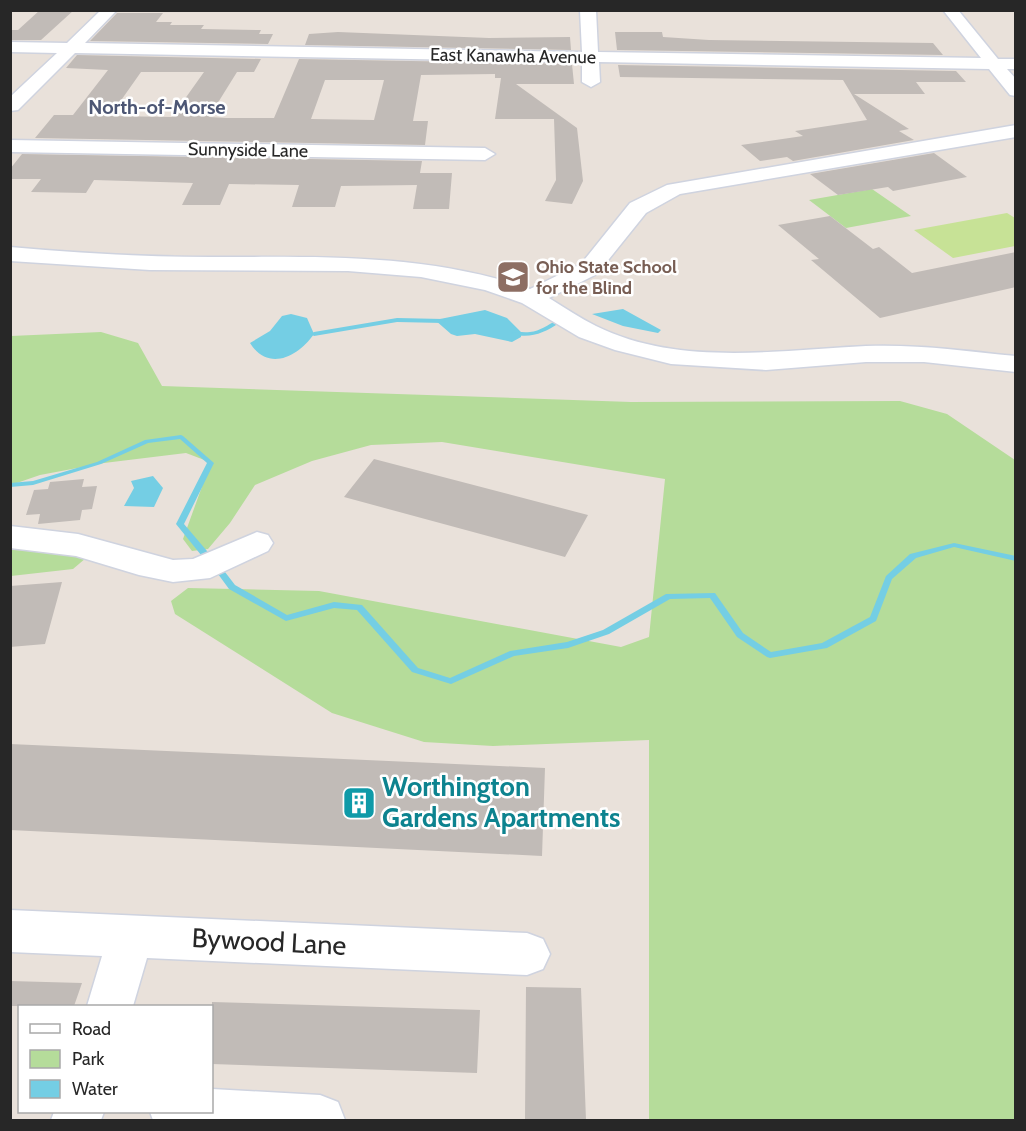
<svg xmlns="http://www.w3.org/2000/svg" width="1026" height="1131" viewBox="0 0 1026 1131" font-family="Cabin,sans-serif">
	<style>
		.green { fill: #b5dc9a }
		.pitch { fill: #c7e296 }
		.water { fill: #74cee4 }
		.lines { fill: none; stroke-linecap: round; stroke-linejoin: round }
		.stream { fill: #74cee4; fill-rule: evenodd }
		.building { fill: #c1bbb7; fill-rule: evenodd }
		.minor-casing { stroke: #cfd3df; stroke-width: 3 }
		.minor { fill: #fff; fill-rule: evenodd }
		.labels { text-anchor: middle; stroke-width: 5; stroke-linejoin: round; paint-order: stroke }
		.far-street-label { font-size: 18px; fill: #272727; stroke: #fff }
		.far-education-label { font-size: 18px; font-weight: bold; fill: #785e54; stroke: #fff; text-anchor: start }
		.far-neighbourhood-label { font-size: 20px; font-weight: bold; fill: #4c5674; stroke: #fff }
		.near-culture-label { font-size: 27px; font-weight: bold; fill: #0d838f; stroke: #fff; text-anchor: start }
		.near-street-label { font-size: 27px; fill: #272727; stroke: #fff }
	</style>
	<rect width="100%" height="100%" fill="#e9e1da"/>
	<path class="green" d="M 872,189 L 911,216 L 846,228 L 809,200 Z
		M 101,332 L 138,343 L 162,386 L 631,402 L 900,401 L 947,414 L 1015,460 L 1015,1120 L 649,1120 L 649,740 L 493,746 L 424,742 L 332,713 L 175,614 L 171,601 L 188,588 L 319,591 L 621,647 L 649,637 L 665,479 L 442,442 L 371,445 L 312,461 L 255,485 L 230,523 L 208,549 L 192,551 L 183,539 L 208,470 L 207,461 L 186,453 L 104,463 L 40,475 L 11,485 L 11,336 Z
		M 11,550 L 68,551 L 86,558 L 73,569 L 11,576 Z"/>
	<path class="pitch" d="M 1007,213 L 1015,218 L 1015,246 L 953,258 L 914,230 Z"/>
	<path class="water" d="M 623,309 L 661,330 L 658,333 L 623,326 L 592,314 Z
		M 485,310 L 507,318 L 521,332 L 521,337 L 512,342 L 475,334 L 457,336 L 451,334 L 435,320 Z
		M 291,314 L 307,318 L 314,334 C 298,357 268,372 250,343 L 270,331 L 282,316 Z
		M 153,476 L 163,488 L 154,507 L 124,506 L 134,488 L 131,481 Z"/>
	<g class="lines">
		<path class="stream" d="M 397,318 L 443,319 L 446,321 L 443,323 L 397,322 L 314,336 L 311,334 L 314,332 Z
			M 557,320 L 560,322 L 559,323 C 545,333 527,340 511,333 C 517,331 523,333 530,332 C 540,331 548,325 557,320 Z
			M 181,435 L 183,436 L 214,463 L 184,524 L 207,551 L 208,553 L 207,555 L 201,555 L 176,524 L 207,463 L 180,439 L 148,443 L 101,464 L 33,485 L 10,487 L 10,483 L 33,481 L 97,462 L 145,440 Z
			M 954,543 L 1016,556 L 1016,561 L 954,547 L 916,558 L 892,579 L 876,621 L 827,648 L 770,658 L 767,657 L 737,637 L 710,598 L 670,599 L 609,634 L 568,648 L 514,656 L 451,684 L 412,672 L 357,610 L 334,608 L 286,621 L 229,589 L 218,574 L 222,571 L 225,572 L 235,585 L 287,615 L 334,602 L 362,605 L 418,668 L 450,678 L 510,651 L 567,642 L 603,630 L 666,594 L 715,593 L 743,633 L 771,652 L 822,643 L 870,617 L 886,576 L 910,554 Z"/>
	</g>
	<path class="building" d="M 40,10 L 74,10 L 41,40 L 10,40 L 10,30 L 18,30 Z
		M 117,13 L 163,13 L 156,22 L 172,22 L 170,25 L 204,25 L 201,29 L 261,30 L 259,34 L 273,34 L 268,44 L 90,41 Z
		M 338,32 L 489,38 L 570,37 L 571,50 L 305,45 L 309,34 Z
		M 615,32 L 662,32 L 663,37 L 709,40 L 933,43 L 943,55 L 617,50 Z
		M 77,55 L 261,59 L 254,72 L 237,72 L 209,117 L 226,118 L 274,118 L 299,59 L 572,64 L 574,84 L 516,84 L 577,128 L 583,181 L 572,204 L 545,201 L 556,180 L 554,119 L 495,119 L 501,78 L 495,78 L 495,74 L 421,75 L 413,121 L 428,121 L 425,145 L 35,138 L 54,115 L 73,115 L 108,70 L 66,68 ZM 141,72 L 204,72 L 172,117 L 110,116 ZM 325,80 L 384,80 L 374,120 L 311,119 Z
		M 618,65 L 956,71 L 966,82 L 916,82 L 925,94 L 854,94 L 909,129 L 899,131 L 914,140 L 793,161 L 787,157 L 760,161 L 741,145 L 803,136 L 795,131 L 867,120 L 843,80 L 620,77 Z
		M 934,153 L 967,177 L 893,191 L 888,187 L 838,195 L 810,174 Z
		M 22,154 L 422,161 L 420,173 L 452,173 L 449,209 L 413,209 L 417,185 L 341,186 L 335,207 L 292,207 L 299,185 L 229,184 L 220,205 L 182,205 L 193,183 L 94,180 L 86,193 L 31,192 L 41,179 L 10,179 L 10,169 Z
		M 830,216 L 873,249 L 879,247 L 912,273 L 1016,252 L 1016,287 L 880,318 L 811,260 L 819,259 L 778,225 Z
		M 374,459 L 588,515 L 565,557 L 344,497 Z
		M 84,479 L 82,487 L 97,486 L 92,509 L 82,510 L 80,520 L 38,524 L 40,514 L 26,515 L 34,490 L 48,489 L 50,482 Z
		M 62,582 L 45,644 L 10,647 L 10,586 Z
		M 10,744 L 545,768 L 542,856 L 10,830 Z
		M 10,981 L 82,983 L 74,1006 L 10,1006 Z
		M 526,987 L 581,988 L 586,1120 L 525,1120 Z
		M 212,1002 L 480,1010 L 477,1073 L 212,1064 Z"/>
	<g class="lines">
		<defs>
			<path id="minor" d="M 101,10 L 117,10 L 85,43 L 582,52 L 580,10 L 596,10 L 598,52 L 981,58 L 943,10 L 958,10 L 998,59 L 1016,59 L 1016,69 L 1007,69 L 1016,79 L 1016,96 L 1010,95 L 989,69 L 599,62 L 600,82 L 591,87 L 582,82 L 582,62 L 75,53 L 18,110 L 10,111 L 10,97 L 57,53 L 10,52 L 10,42 L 67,43 Z
				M 1016,125 L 1016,137 L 680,194 L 646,213 L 597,274 L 549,298 C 565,308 580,318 596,326 C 679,367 778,350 866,346 C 916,344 966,351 1016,356 L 1016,372 L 924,362 L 866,362 L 766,370 L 671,364 L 615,350 L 579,337 L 522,303 L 485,290 L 421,277 L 348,271 L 150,270 L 10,261 L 10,247 C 77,253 144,257 210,257 C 319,257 426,253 530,289 L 581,264 L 630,203 L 667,185 Z
				M 10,140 L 485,148 L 495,154 L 485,160 L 10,152 Z
				M 10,526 L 78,534 L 173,560 L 193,559 L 257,532 L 268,535 L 273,543 L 268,551 L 210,578 L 173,582 L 139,575 L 76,556 L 10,548 Z
				M 10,910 L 527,933 L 543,939 L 550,954 L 543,969 L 527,975 L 147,958 L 133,1006 L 87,1006 L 102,956 L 10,952 Z
				M 212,1089 L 320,1095 L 338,1102 L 345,1120 L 153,1120 L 150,1112 L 212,1112 Z
				M 54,1112 L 104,1112 L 101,1120 L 51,1120 Z"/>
		</defs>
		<use href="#minor" class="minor-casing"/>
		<use href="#minor" class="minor"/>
	</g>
	<defs>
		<symbol id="school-square" viewBox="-11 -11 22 22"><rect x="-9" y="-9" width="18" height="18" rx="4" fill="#8d6e63" stroke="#fff"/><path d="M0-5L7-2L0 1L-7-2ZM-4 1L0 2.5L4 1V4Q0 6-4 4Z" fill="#fff"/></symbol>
		<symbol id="building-square" viewBox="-11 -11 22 22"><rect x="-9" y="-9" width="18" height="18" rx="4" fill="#0f9aa8" stroke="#fff"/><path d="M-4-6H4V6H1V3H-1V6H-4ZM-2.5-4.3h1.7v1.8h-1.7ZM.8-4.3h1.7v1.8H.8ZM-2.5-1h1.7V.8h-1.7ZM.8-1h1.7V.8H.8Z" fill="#fff"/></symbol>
	</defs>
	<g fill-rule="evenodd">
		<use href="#school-square" x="494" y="258" width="38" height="38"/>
		<use href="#building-square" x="340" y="784" width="38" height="38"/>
	</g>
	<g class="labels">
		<g class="far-street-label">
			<text transform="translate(513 56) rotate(1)" y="6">East Kanawha Avenue</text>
			<text transform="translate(248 150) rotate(1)" y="6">Sunnyside Lane</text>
		</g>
		<g class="far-education-label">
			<text x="536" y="273">Ohio State School<tspan x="536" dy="21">for the Blind</tspan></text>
		</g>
		<g class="far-neighbourhood-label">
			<text x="157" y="114">North-of-Morse</text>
		</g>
		<g class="near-culture-label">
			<text x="382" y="796">Worthington<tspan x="382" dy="31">Gardens Apartments</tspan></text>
		</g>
		<g class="near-street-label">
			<text transform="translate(269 942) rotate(3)" y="9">Bywood Lane</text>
		</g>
	</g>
	<rect width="1026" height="1131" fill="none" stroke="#272727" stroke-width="24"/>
	<rect x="18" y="1005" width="195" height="108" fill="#ffffff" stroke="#a9a9a9" stroke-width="1.5"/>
	<rect x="30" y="1024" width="30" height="9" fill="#ffffff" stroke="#a9a9a9" stroke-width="1.5"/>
	<text x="72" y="1035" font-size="18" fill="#272727">Road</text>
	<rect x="30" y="1050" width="30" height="18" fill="#b5dc9a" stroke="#a9a9a9" stroke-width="1.5"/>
	<text x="72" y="1065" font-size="18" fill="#272727">Park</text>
	<rect x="30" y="1080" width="30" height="18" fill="#74cee4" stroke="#a9a9a9" stroke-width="1.5"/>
	<text x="72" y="1095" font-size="18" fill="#272727">Water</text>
</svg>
